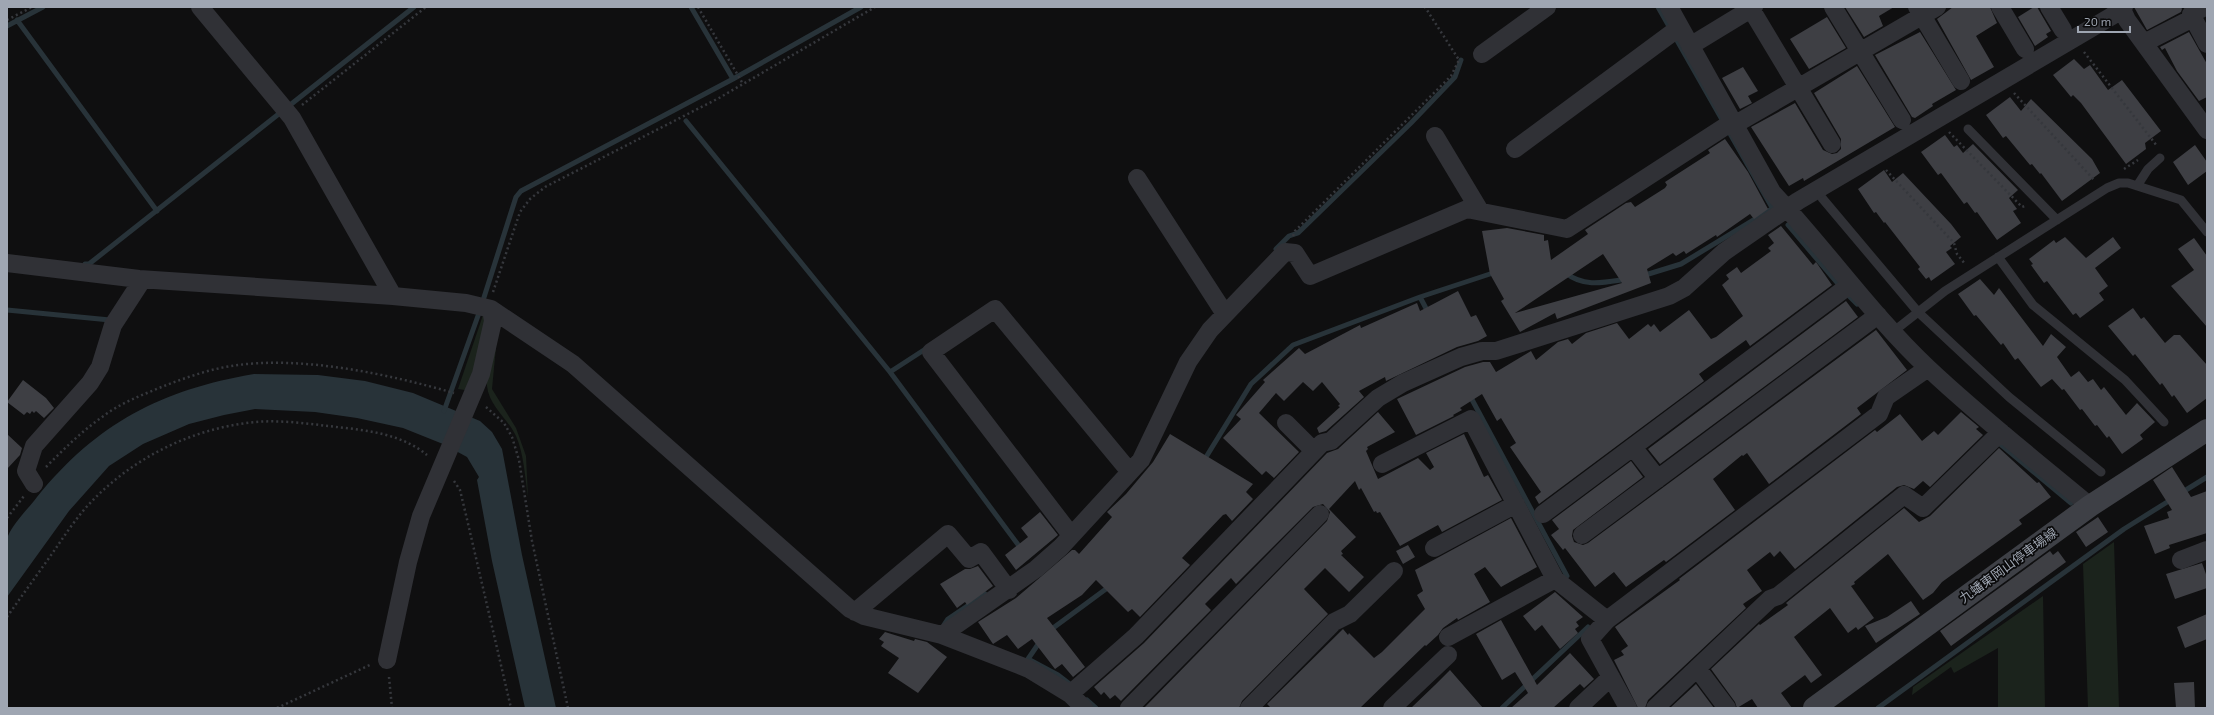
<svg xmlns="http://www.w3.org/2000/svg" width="2214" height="715" viewBox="0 0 2214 715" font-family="'Exo 2','Noto Sans JP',sans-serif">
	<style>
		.green { fill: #1b231c }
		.water { fill: #283339 }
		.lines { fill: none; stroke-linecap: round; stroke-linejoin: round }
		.stream { stroke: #283339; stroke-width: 5 }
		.building { fill: #3e3f44; fill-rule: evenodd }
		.path { stroke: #36383d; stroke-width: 2.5; stroke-dasharray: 2 3; stroke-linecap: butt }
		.lane { stroke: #303136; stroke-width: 9 }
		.street { stroke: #303136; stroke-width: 18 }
		.secondary { stroke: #3e4046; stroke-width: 22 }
		.labels { text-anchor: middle; stroke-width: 3.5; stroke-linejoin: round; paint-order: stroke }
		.street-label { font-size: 13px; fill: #9fa6b2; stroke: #0a0a0b }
	</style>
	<rect width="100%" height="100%" fill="#0f0f10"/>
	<path class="green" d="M 483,315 L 487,318 L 475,378 L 465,390 L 458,389 Z
		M 498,326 L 492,389 L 516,428 L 526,456 L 528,497 C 525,478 524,454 516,436 C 508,419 489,406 487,386 C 485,367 494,345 498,326 Z
		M 2114,542 L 2119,708 L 2088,708 L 2083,564 Z
		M 2043,596 L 2045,708 L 1998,708 L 1998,648 L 1954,673 L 1951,667 L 1912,695 L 1913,687 Z"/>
	<path class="water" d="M 254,374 L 318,375 L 365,381 L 413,393 L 480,421 L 492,432 L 502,449 L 522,555 L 556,708 L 525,708 L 492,561 L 477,480 L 479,477 L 467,457 L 443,444 L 403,428 L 357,418 L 315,412 L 255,409 L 224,415 L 189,424 L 143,444 L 109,466 L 69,511 L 7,597 C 7,585 4,544 8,536 C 14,522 28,509 37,497 C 97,423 161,390 254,374 Z"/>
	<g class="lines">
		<path class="stream" d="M 691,7 L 733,79
			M 1658,7 L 1774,211
			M 17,20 L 157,211
			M 7,26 L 43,7
			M 686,121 L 890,372 L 1022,550
			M 1788,225 L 1839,285
			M 1276,249 L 1289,236 L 1298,233 L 1411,123 L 1455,77 L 1461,60
			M 85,264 L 89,264 L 414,7
			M 1566,273 C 1584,288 1606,282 1627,279
			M 1642,276 L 1681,264 L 1770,210
			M 1849,296 L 1857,304
			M 1420,297 L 1429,314
			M 7,310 L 110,320 L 111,317
			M 890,372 L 927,348
			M 1469,394 L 1567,576
			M 444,411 L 479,313 L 516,197 L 521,191 L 733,79 L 861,7
			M 1999,443 L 2071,503
			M 1203,462 L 1251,384 L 1293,345 L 1420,297 L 1496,272
			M 2181,493 L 2207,477
			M 944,625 L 948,619 L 985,594
			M 1049,631 L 1110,586
			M 1041,640 L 1028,659 L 1058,675 L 1071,685
			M 1087,700 L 1096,708
			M 1502,708 L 1588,627
			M 1878,708 L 2124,529 L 2172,499"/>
	</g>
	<path class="building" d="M 1845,7 L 1894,7 L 1879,16 L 1883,26 L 1864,37 Z
		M 1953,7 L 1990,7 L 1997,23 L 1976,36 L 1994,67 L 1971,80 L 1937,19 Z
		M 2034,7 L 2037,7 L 2051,31 L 2046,34 L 2048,37 L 2035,46 L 2018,17 Z
		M 2134,7 L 2181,7 L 2182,9 L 2181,12 L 2147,30 Z
		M 1827,17 L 1846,48 L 1809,69 L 1790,39 Z
		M 1920,32 L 1956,90 L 1932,104 L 1933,106 L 1915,118 L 1912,117 L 1875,55 Z
		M 2189,32 L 2207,64 L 2207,97 L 2199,101 L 2177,71 L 2165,48 L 2162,50 L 2160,47 Z
		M 2074,59 L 2084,69 L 2090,65 L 2108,90 L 2122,80 L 2161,131 L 2145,143 L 2146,149 L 2126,164 L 2081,103 L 2073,95 L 2071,97 L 2053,75 Z
		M 1857,66 L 1895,127 L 1804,181 L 1803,178 L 1789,186 L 1751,127 L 1795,103 L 1823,150 L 1832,154 L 1837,153 L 1841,149 L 1841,139 L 1814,93 Z
		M 1743,67 L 1758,91 L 1748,96 L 1752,103 L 1740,109 L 1722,78 Z
		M 2010,97 L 2021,111 L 2031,99 L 2092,159 L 2100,173 L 2062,201 L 2041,173 L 2040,174 L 2032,164 L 2030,165 L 2006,136 L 2003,138 L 1986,115 Z
		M 1945,135 L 1954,147 L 1957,145 L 1963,153 L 1973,144 L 2018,190 L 2009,198 L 2017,209 L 2013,211 L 2021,223 L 1997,240 L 1977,212 L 1975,213 L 1967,202 L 1964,204 L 1941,173 L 1938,175 L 1921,152 Z
		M 1725,139 L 1748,172 L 1768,209 L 1754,219 L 1750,214 L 1717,237 L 1716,235 L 1686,254 L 1684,251 L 1676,256 L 1673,253 L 1647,269 L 1651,283 L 1557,319 L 1555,313 L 1520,332 L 1501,301 L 1504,299 L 1490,274 L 1482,231 L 1507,228 L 1544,235 L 1544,241 L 1548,240 L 1551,260 L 1588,234 L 1585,230 L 1626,203 L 1631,202 L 1635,207 L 1665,188 L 1667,185 L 1665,182 L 1710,153 L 1708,150 ZM 1603,254 L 1622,283 L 1515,313 Z
		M 2195,145 L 2207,162 L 2207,171 L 2188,185 L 2173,162 Z
		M 1884,170 L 1892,182 L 1903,173 L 1951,224 L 1961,237 L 1950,246 L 1952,248 L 1946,252 L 1955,264 L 1931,281 L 1929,277 L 1926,279 L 1918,269 L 1920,267 L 1885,222 L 1884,223 L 1876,212 L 1874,213 L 1858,189 Z
		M 1781,226 L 1813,265 L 1816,262 L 1832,285 L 1750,346 L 1746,340 L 1699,374 L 1704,381 L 1539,504 L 1535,497 L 1541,492 L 1510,447 L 1516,443 L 1501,418 L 1497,421 L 1482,394 L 1460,408 L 1462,410 L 1453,415 L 1454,416 L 1416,435 L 1397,399 L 1465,367 L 1483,362 L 1490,362 L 1496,372 L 1531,351 L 1536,360 L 1558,342 L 1568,339 L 1572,344 L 1586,333 L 1617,323 L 1629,339 L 1648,324 L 1651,327 L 1654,324 L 1660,332 L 1689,310 L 1711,339 L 1716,337 L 1743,316 L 1722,285 L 1729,279 L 1726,275 L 1737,267 L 1741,273 L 1771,251 L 1768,248 L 1774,243 L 1768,235 Z
		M 2065,237 L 2086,258 L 2113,237 L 2121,248 L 2095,268 L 2108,286 L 2099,293 L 2104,300 L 2080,318 L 2076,313 L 2073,315 L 2047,281 L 2044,283 L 2031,265 L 2033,264 L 2029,259 L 2054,240 L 2056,243 Z
		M 2194,238 L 2207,256 L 2207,327 L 2171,286 L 2194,270 L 2178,249 Z
		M 1980,279 L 1994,295 L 1999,288 L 2043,346 L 2051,334 L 2066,347 L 2057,357 L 2071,377 L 2079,371 L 2088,382 L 2093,379 L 2101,390 L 2104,387 L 2126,415 L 2137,403 L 2155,422 L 2140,435 L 2143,439 L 2122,454 L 2109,436 L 2107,438 L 2097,425 L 2095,426 L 2082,409 L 2080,410 L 2064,389 L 2062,390 L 2052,379 L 2041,387 L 2018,358 L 2015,360 L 2003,343 L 2001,345 L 1976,315 L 1974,316 L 1958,294 Z
		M 1458,291 L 1471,317 L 1476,315 L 1487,336 L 1478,341 L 1457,347 L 1386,381 L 1385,377 L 1359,391 L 1364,397 L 1326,431 L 1319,433 L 1317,428 L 1340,407 L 1338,406 L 1340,404 L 1322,382 L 1313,391 L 1303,382 L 1284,401 L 1276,393 L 1259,413 L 1299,452 L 1274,478 L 1266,471 L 1262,475 L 1223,438 L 1241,419 L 1236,415 L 1265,382 L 1263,380 L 1299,348 L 1305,354 L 1360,325 L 1361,328 L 1417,303 L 1420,311 Z
		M 1846,301 L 1858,317 L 1660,464 L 1648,449 Z
		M 2133,308 L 2141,319 L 2144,317 L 2165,343 L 2174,335 L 2180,335 L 2207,365 L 2207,398 L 2187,413 L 2174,395 L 2172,397 L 2162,383 L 2160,385 L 2135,354 L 2133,356 L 2108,326 Z
		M 1876,330 L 1907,370 L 1857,408 L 1861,414 L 1769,484 L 1747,453 L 1743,456 L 1742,455 L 1713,479 L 1735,510 L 1666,562 L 1664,560 L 1626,587 L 1614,572 L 1595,587 L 1565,548 L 1563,550 L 1551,535 L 1559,529 L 1552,520 L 1631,461 L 1643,477 L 1573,530 L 1572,536 L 1574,542 L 1583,545 L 1588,543 Z
		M 23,380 L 46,398 L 54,408 L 44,418 L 36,411 L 34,413 L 32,411 L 30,414 L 27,412 L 24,415 L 7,402 Z
		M 1378,412 L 1395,432 L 1367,447 L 1368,449 L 1366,451 L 1378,479 L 1418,458 L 1430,470 L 1434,467 L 1426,453 L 1464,434 L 1484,477 L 1488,475 L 1502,500 L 1442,532 L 1438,525 L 1400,546 L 1380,512 L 1377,513 L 1376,511 L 1374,512 L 1361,488 L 1359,490 L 1355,481 L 1329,509 L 1356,537 L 1341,551 L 1343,554 L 1341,555 L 1364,577 L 1349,592 L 1325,568 L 1304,589 L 1328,614 L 1242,701 L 1239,708 L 1144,708 L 1327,521 L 1330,512 L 1323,504 L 1313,507 L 1236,584 L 1231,578 L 1205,604 L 1211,610 L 1121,701 L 1115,695 L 1110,699 L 1104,692 L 1101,695 L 1094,687 L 1144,643 L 1327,453 L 1338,449 Z
		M 1961,412 L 1979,427 L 1976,429 L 1983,435 L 1930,487 L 1923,481 L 1914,489 L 1904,485 L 1897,487 L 1795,569 L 1780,551 L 1774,557 L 1770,552 L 1747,570 L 1762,591 L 1743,604 L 1746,608 L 1648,700 L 1645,708 L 1638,708 L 1614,660 L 1624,655 L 1621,651 L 1628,646 L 1615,627 L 1680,580 L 1679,579 L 1875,430 L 1877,432 L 1900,414 L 1922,441 L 1934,431 L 1938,435 Z
		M 7,434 L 22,448 L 20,455 L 7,469 Z
		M 1170,434 L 1253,484 L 1246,492 L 1253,499 L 1232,521 L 1226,514 L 1223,515 L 1182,558 L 1190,565 L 1140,617 L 1132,609 L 1128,612 L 1096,580 L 1082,595 L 1047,618 L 1085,667 L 1073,677 L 1062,664 L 1055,669 L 1032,639 L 1018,649 L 1007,635 L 993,644 L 978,622 L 1016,598 L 1072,550 L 1075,550 L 1079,554 L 1112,517 L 1107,512 L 1126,494 L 1153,462 Z
		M 1999,448 L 2037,483 L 2039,482 L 2051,497 L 2019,520 L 2022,524 L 1942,582 L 1933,593 L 1923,600 L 1888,554 L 1854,582 L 1855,584 L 1851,586 L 1874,618 L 1858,630 L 1856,627 L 1848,633 L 1830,608 L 1794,637 L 1822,675 L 1811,683 L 1805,675 L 1781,693 L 1792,708 L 1758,708 L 1752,699 L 1737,708 L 1735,702 L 1711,669 L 1759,624 L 1760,625 L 1788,605 L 1786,603 L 1904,508 L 1919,522 L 1930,516 Z
		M 2172,467 L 2191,497 L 2207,491 L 2207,533 L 2169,545 L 2170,548 L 2155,554 L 2144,526 L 2169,518 L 2167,512 L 2172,510 L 2153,480 Z
		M 1040,512 L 1058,535 L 1016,570 L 1005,555 L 1028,537 L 1021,528 Z
		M 2098,517 L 2108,532 L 2086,547 L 2076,532 Z
		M 1511,518 L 1537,567 L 1501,587 L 1485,567 L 1474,574 L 1490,602 L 1458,620 L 1457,618 L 1443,628 L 1438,635 L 1426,646 L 1425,645 L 1360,708 L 1271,708 L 1267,704 L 1343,629 L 1348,635 L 1349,633 L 1374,658 L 1382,652 L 1425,609 L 1417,595 L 1423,591 L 1415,570 Z
		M 1408,545 L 1415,557 L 1403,564 L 1396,551 Z
		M 2050,551 L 2053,555 L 2058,551 L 2066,562 L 1951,646 L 1940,631 Z
		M 2202,563 L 2207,577 L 2207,588 L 2175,599 L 2166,574 Z
		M 978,566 L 993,586 L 967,605 L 965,602 L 957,608 L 940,584 L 965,569 L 970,569 Z
		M 1555,592 L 1583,617 L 1576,622 L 1579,626 L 1575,629 L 1578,633 L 1560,649 L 1542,625 L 1535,631 L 1523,616 Z
		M 1911,601 L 1920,614 L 1876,643 L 1865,626 L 1887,617 Z
		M 2207,614 L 2207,639 L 2185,648 L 2177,627 Z
		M 1501,620 L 1537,685 L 1570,653 L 1594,679 L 1584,688 L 1580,684 L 1553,708 L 1511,708 L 1528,693 L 1515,672 L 1502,680 L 1476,634 Z
		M 885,632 L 914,641 L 915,639 L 927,642 L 947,657 L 918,693 L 888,673 L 899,658 L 881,646 L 884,642 L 879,639 Z
		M 1450,670 L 1483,708 L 1411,708 L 1435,685 Z
		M 2194,682 L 2195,708 L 2176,708 L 2174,683 Z
		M 1696,684 L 1714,708 L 1670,708 Z"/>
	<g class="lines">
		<path class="path" d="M 698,7 L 743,84
			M 7,20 L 32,7
			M 2084,52 L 2157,146
			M 2014,93 L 2095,181
			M 302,105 L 426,7
			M 1949,132 L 2022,207 L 2025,206
			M 2124,169 L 2138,160
			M 1886,170 L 1954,243 L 1957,254 L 1965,264
			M 1293,236 L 1295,231 L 1451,76 L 1459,60 L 1425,7
			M 493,292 L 520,212 L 530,199 L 545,187 L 719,98 L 875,7
			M 486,407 L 504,423 L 512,437 L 519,460 L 532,541 L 568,708
			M 46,467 C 65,448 83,430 105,415 C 121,403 140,396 159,388 C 182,379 206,370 231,366 C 300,355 388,374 454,393
			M 454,481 L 460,490 L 466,515 L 511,708
			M 7,518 L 24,496
			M 7,617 C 23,594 40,571 56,548 C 67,532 79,514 93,500 C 136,456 194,428 255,422 C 279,420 304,423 328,426 C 362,430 399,432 427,455
			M 389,677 L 392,708
			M 277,708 L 372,664"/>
		<path class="lane" d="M 1968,129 L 2057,220
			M 2137,186 L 2148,169 L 2160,158
			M 1822,198 L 1918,312 L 2009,397 L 2101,472
			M 1998,257 L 2033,305 L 2125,380 L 2164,422
			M 1894,331 L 1945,291 L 2107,188 L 2119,183 L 2128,183 L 2181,200 L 2207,232"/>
		<path class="street" d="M 200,7 L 292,118 L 393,296
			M 1669,7 L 1772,192 L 1783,204 C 1832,258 1875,318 1928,368 C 1980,417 2036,461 2090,506
			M 1833,7 L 1902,120
			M 1917,7 L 1961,81
			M 2000,7 L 2025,49
			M 2049,7 L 2063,30
			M 2121,7 L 2127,20 L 2207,130
			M 2205,7 L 2191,14 L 2207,44
			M 1751,9 L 1832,144
			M 2144,43 L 2193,18
			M 1690,46 L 1754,7
			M 1482,54 L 1547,7
			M 1734,125 L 1937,7
			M 1435,136 L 1480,211
			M 1515,149 L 1680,27
			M 1137,178 L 1225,314
			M 7,263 L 139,279 L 393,296 L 466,303 L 491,309 L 573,364 L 850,609 L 864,616 L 942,635 L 1029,669 L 1070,694 L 1084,708
			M 1286,423 L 1314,451
			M 1633,447 L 1658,479
			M 1382,464 L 1471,419 L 1555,579 L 1607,620
			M 34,484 L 26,471 L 34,446 L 90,383 L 100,367 L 113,325 L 139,285 L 139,279
			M 1543,514 L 1851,284
			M 1071,535 L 931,352 L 995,309 L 1130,472
			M 1582,535 L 1878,315
			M 1434,548 L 1516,504
			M 2181,560 L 2207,550
			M 855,612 L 948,534 L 969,559 L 981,552 L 1009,590
			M 942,635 L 1036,569 L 1061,547 L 1141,460 L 1188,362 L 1210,330 L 1285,252 L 1295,253 L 1310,276 L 1467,209 L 1567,229 L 1732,122
			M 1448,637 L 1555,579
			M 387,660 L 408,562 L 421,516 L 481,374 L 493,321 L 491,309
			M 1697,668 L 1727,708
			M 1070,694 L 1136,636 L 1322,443 L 1331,441 L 1378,398 L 1403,383 L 1461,357 L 1482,351 L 1496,351 L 1669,296 L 1684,288 L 1724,252 L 1798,201 L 2112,16 L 2124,7
			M 1129,708 L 1320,514
			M 1249,708 L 1334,622 L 1350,614 L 1394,571
			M 1392,708 L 1448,655
			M 1578,708 L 1611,677
			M 1628,708 L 1590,639 L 1607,620 L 1879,414 L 1886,397 L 1928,368
			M 1655,708 L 1770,599 L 1778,596 L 1904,495 L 1923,508 L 2001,432"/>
		<path class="secondary" d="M 1814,708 L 2090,506 L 2207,430"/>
	</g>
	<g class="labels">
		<g class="street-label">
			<text transform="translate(2008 565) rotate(-36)" y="5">九蟠東岡山停車場線</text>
		</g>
	</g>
	<rect width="2214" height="715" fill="none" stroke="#9fa6b2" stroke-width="16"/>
	<path d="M2078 26v6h52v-6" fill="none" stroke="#9fa6b2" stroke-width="2"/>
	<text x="2084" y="26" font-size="12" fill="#9fa6b2" stroke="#0a0a0b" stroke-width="3" paint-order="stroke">20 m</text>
</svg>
